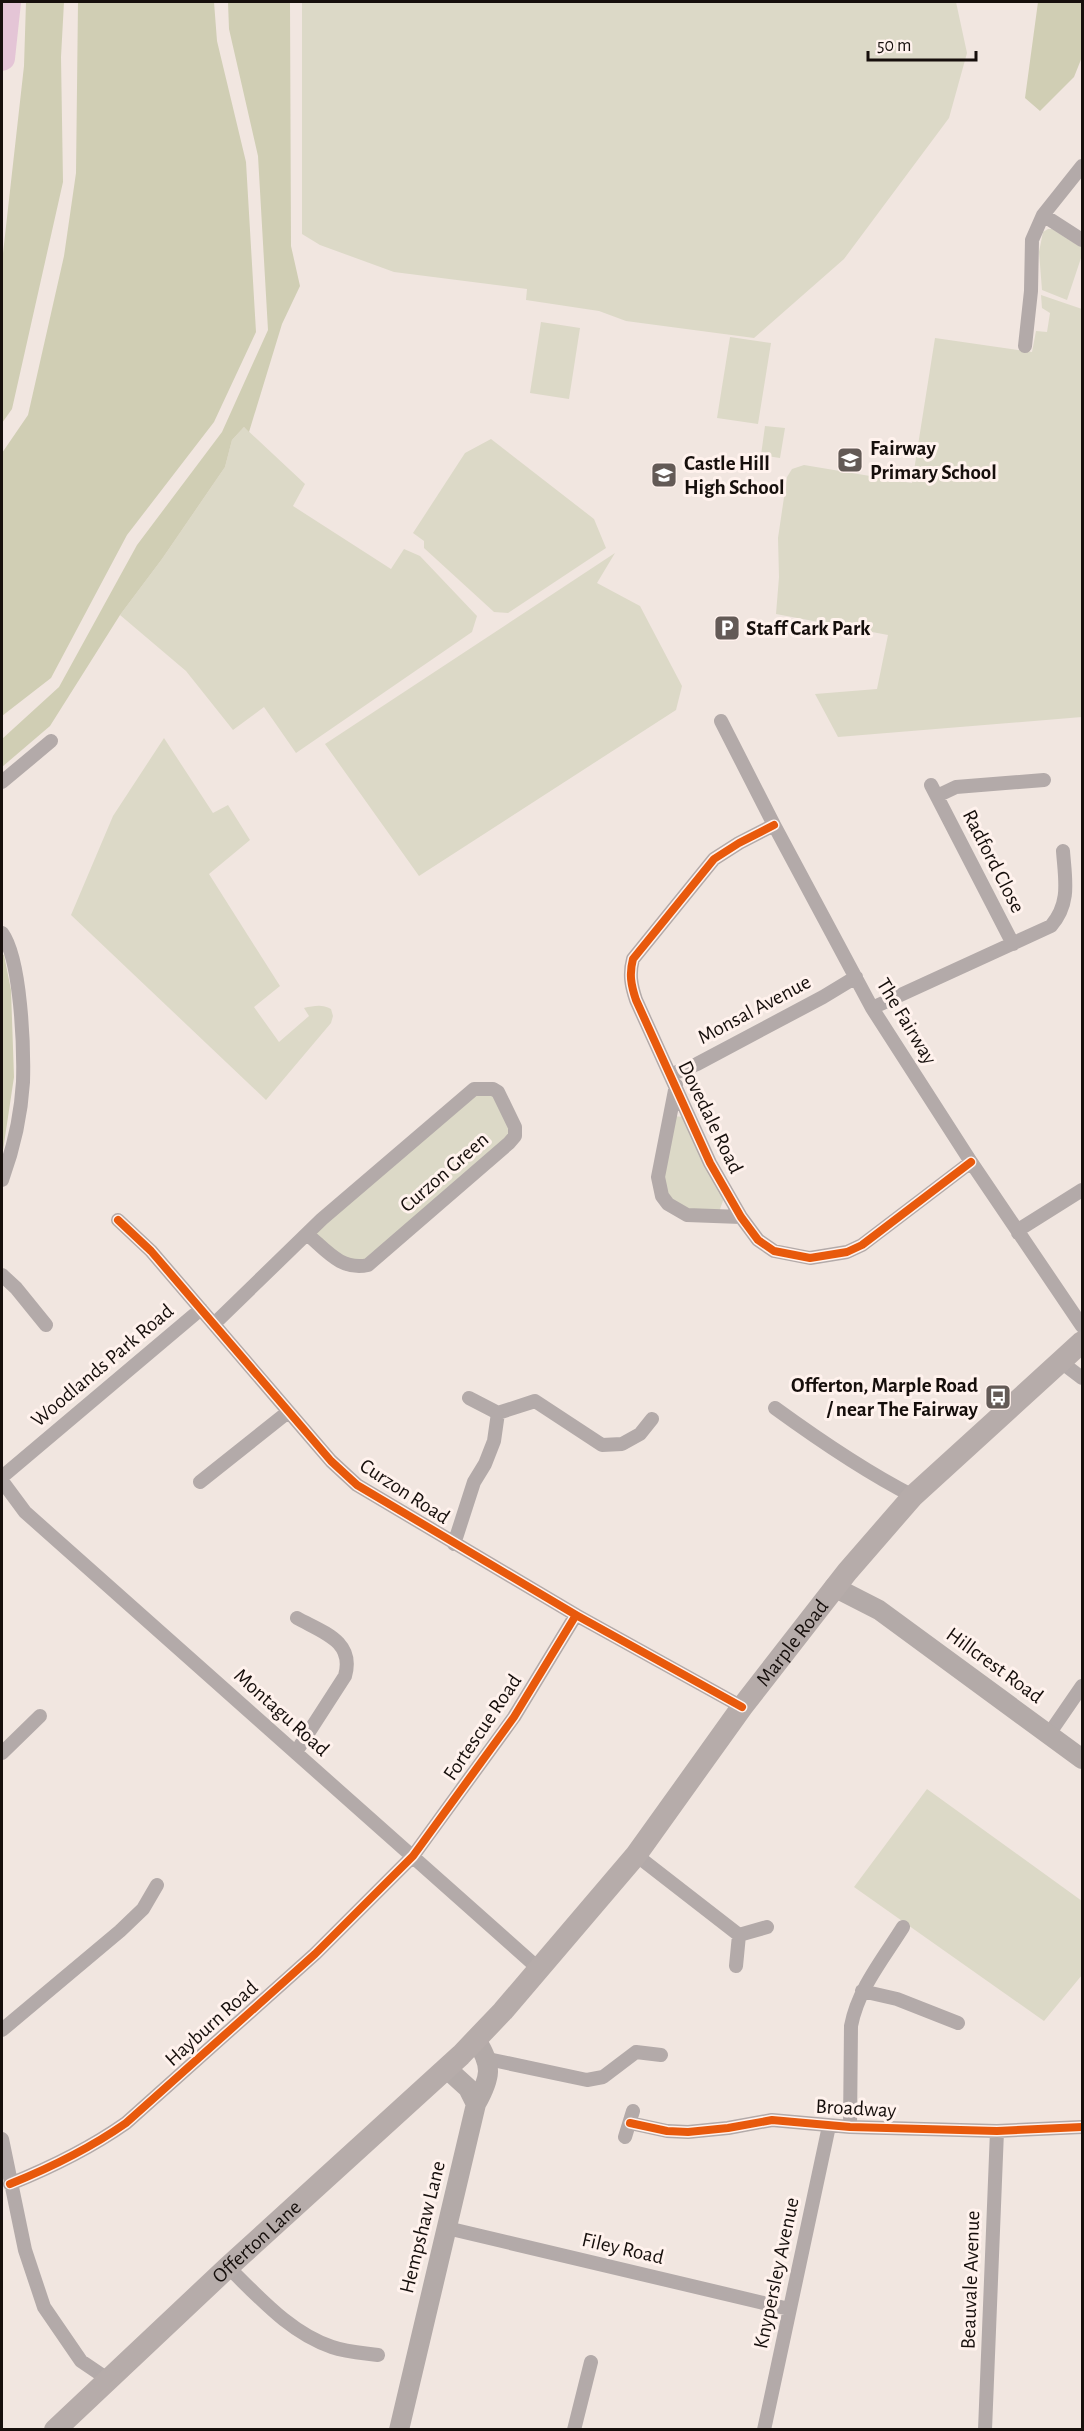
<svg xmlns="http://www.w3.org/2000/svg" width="1084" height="2431" viewBox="0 0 1084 2431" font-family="'Alegreya Sans',sans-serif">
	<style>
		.green { fill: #dcd9c7 }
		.forest { fill: #d0ceb4 }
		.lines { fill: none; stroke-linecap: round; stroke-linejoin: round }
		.river { stroke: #e4c5d6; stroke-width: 26 }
		.street { stroke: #b3aaa9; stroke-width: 14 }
		.secondary { stroke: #b3aaa8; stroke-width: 20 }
		.primary { stroke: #b6acaa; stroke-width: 22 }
		.cycleway-casing { stroke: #fff2ed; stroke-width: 11 }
		.cycleway { stroke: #e8590c; stroke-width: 8 }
		.labels { text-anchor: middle; stroke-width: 6; stroke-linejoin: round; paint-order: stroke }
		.poi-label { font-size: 21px; font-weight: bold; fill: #160f0c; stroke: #fff2ed; text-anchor: start }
		.street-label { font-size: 21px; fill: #160f0c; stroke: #fff2ed }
	</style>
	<rect width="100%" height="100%" fill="#f1e6e0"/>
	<path class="green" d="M 302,2 L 956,2 L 967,53 L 949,118 L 844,259 L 754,338 L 626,321 L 599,311 L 526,300 L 527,289 L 394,272 L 320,245 L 302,234 Z
		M 1048,229 L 1052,229 L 1082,248 L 1082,255 L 1067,300 L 1042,290 L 1039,252 L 1043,232 Z
		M 1041,295 L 1082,309 L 1082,717 L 838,737 L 815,694 L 877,689 L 888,635 L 776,614 L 779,577 L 778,538 L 787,477 L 792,469 L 804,465 L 912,483 L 935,338 L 1032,352 L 1036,331 L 1047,332 L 1050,313 L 1042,308 Z
		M 541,322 L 580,328 L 569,399 L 530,393 Z
		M 730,337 L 771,343 L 758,424 L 717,418 Z
		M 765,426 L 785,428 L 780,458 L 761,455 Z
		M 244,427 L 305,484 L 293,506 L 391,569 L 404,549 L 420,556 L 477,616 L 472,632 L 296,753 L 264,707 L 233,730 L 186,671 L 120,615 L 162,559 L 225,467 L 232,440 Z
		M 491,439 L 594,519 L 606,548 L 508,613 L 494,612 L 424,548 L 424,541 L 413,533 L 465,453 Z
		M 615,553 L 597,583 L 640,606 L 682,686 L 676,710 L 419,876 L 325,744 Z
		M 164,738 L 213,813 L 228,805 L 250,840 L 209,874 L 280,986 L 254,1007 L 279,1042 L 309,1016 L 304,1008 C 314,1006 322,1004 331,1009 L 333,1016 L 331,1023 L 266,1100 L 71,915 L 113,816 Z
		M 474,1089 L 493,1089 L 515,1136 L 355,1268 L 307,1234 Z
		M 673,1116 L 684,1117 L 724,1198 L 719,1212 C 692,1212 674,1211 663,1183 Z
		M 927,1789 L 1082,1901 L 1082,1975 L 1044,2021 L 854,1887 Z"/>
	<path class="forest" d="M 26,2 L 64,2 L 61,57 L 63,182 L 12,409 L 2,423 L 2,262 L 24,66 Z
		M 78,2 L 214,2 L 217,41 L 246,162 L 256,332 L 214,422 L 127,535 L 51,678 L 2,716 L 2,453 L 28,415 L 64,256 L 76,173 Z
		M 228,2 L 290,2 L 291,246 L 300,286 L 282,324 L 249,432 L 244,427 L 232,440 L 225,467 L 162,559 L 120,615 L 50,726 L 2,767 L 2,739 L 59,687 L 137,545 L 222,432 L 268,330 L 258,156 L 229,29 Z
		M 1038,2 L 1082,2 L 1082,57 L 1074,77 L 1040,111 L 1025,98 Z
		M 2,954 L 4,955 L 11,990 L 14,1077 L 2,1157 Z"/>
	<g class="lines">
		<path class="river" d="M 2,58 L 8,2"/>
		<path class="street" d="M 1043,215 L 1082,240
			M 1025,346 L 1031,291 L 1032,240 L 1043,215 L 1082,166
			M 721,721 L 774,825 L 872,1008 L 971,1162 L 1082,1326
			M 2,782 L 51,741
			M 931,785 L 1013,944
			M 937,796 L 956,787 L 1044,780
			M 774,825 L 739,843 L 714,859 L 633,959 C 629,974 631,985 636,1000 L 710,1163 L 741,1217 L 758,1240 L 774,1251 L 810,1258 L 847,1252 L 862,1245 L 971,1162
			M 2,933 C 21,959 24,1047 23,1082 C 21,1115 13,1150 2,1180
			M 872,1008 L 1051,926 C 1071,903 1065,879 1063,851
			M 670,1075 L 697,1064 L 823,997 L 856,977
			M 676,1085 L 658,1177 L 662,1196 L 668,1204 L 687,1215 L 741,1217
			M 118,1220 L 151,1251 L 331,1461 L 357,1485 L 576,1615 L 742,1707
			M 1018,1233 L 1023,1227 L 1082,1190
			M 2,1275 L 16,1288 L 46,1325
			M 214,1324 L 322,1219 L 474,1089 L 493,1089 L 498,1092 L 515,1127 L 515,1136 L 509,1143 L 368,1265 C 341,1271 326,1250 307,1234
			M 1061,1362 L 1082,1378
			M 469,1398 L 498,1413
			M 775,1408 C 819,1440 864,1471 913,1496
			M 2,1477 L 201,1309
			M 2,1481 L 25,1512 L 539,1969
			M 200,1482 L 288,1412
			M 454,1544 L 474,1482 L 485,1464 L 494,1441 L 498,1413 L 535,1401 L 602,1445 L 622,1444 L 640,1434 L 652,1419
			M 1049,1734 L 1082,1686
			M 296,1752 L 345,1676 C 355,1641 322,1632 297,1618
			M 2,1753 L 40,1716
			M 636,1855 L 739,1935
			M 736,1966 L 739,1935 L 767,1927
			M 862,1991 L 897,1999 L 958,2023
			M 2,2030 L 120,1931 L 143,1909 L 157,1885
			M 488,2059 L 587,2080 L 603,2077 L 636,2052 L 661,2055
			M 630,2123 L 667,2131 L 688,2132 L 728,2128 L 772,2120 L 850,2127 L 997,2131 L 1082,2127
			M 850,2127 L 851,2026 C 858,1989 883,1959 903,1927
			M 625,2137 L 633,2111
			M 2,2139 L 25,2250 L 44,2307 L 81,2361 L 109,2380
			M 10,2184 C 52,2167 89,2149 126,2123 L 315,1954 L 413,1856 L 514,1717 L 576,1615
			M 447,2228 L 789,2309
			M 228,2267 C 259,2297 290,2333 332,2347 C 346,2352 363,2353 378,2355
			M 574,2430 L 591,2362
			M 764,2430 L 829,2126
			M 985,2430 L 997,2131"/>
		<path class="secondary" d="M 834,1587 L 879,1610 L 1082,1759
			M 446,2068 L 468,2088 L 476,2104
			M 399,2430 L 476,2104 C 491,2077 493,2066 476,2040"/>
		<path class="primary" id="s1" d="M 55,2430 L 228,2267 L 461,2055 L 503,2011 L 636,1855 L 742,1707 L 847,1572 L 913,1496 L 1082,1342"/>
		<defs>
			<path id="cycleway" d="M 774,825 L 739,843 L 714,859 L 633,959 C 629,974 631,985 636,1000 L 710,1163 L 741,1217 L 758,1240 L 774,1251 L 810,1258 L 847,1252 L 862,1245 L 971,1162
				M 118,1220 L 151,1251 L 331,1461 L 357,1485 L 576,1615 L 742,1707
				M 630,2123 L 667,2131 L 688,2132 L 728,2128 L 772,2120 L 850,2127 L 997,2131 L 1082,2127
				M 10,2184 C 52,2167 89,2149 126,2123 L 315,1954 L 413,1856 L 514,1717 L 576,1615"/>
		</defs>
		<use href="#cycleway" class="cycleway-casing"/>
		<use href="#cycleway" class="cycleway"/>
	</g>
	<defs>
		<symbol id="school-square" viewBox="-11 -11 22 22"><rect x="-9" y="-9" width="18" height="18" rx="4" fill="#635a56" stroke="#fff2ed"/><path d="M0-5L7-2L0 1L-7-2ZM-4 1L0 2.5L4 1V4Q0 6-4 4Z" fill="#fff"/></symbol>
		<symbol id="parking-square" viewBox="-11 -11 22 22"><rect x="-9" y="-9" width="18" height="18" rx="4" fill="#635a56" stroke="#fff2ed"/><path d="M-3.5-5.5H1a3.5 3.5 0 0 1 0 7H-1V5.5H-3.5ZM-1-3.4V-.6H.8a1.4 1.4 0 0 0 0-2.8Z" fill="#fff"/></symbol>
		<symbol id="bus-square" viewBox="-11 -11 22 22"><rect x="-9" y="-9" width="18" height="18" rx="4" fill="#635a56" stroke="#fff2ed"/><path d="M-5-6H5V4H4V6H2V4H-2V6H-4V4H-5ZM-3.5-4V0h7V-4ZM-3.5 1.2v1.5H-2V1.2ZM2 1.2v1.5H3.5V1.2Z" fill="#fff"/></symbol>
	</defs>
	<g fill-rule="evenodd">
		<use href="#school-square" x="835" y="445" width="30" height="30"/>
		<use href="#school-square" x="649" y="460" width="30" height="30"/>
		<use href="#parking-square" x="712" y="613" width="30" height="30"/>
		<use href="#bus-square" x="983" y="1382" width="30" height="30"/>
	</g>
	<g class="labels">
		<g class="poi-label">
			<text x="870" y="455">Fairway<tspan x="870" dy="24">Primary School</tspan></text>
			<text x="684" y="470">Castle Hill<tspan x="684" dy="24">High School</tspan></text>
			<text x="746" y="635">Staff Cark Park</text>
			<text x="978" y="1392" text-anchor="end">Offerton, Marple Road<tspan x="978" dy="24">/ near The Fairway</tspan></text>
		</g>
		<g class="street-label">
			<text transform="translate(994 861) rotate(63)" y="7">Radford Close</text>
			<text transform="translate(754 1009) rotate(-28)" y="7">Monsal Avenue</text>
			<text transform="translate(907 1021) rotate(59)" y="7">The Fairway</text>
			<text transform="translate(711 1117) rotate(64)" y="7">Dovedale Road</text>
			<text transform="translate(444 1172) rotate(-41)" y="7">Curzon Green</text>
			<text transform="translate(102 1365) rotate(-40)" y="7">Woodlands Park Road</text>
			<text transform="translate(405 1491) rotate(33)" y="7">Curzon Road</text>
			<text dy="7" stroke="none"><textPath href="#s1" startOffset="1082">Marple Road</textPath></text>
			<text transform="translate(995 1665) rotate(36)" y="7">Hillcrest Road</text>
			<text transform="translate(282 1712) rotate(42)" y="7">Montagu Road</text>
			<text transform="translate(482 1727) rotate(-56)" y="7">Fortescue Road</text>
			<text transform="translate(211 2023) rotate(-42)" y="7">Hayburn Road</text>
			<text transform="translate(856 2108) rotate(3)" y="7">Broadway</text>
			<text transform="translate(422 2227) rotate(-76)" y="7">Hempshaw Lane</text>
			<text dy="7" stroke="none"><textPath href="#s1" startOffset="276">Offerton Lane</textPath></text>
			<text transform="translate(623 2248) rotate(13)" y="7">Filey Road</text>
			<text transform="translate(776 2273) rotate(-78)" y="7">Knypersley Avenue</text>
			<text transform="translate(970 2280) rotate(-88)" y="7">Beauvale Avenue</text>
		</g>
	</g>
	<rect width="1084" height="2431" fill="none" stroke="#160f0c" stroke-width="6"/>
	<path d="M868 51v9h108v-9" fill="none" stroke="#160f0c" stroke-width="3"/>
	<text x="877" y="51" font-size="18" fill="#160f0c" stroke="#fff2ed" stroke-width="4.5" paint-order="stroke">50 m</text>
</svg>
